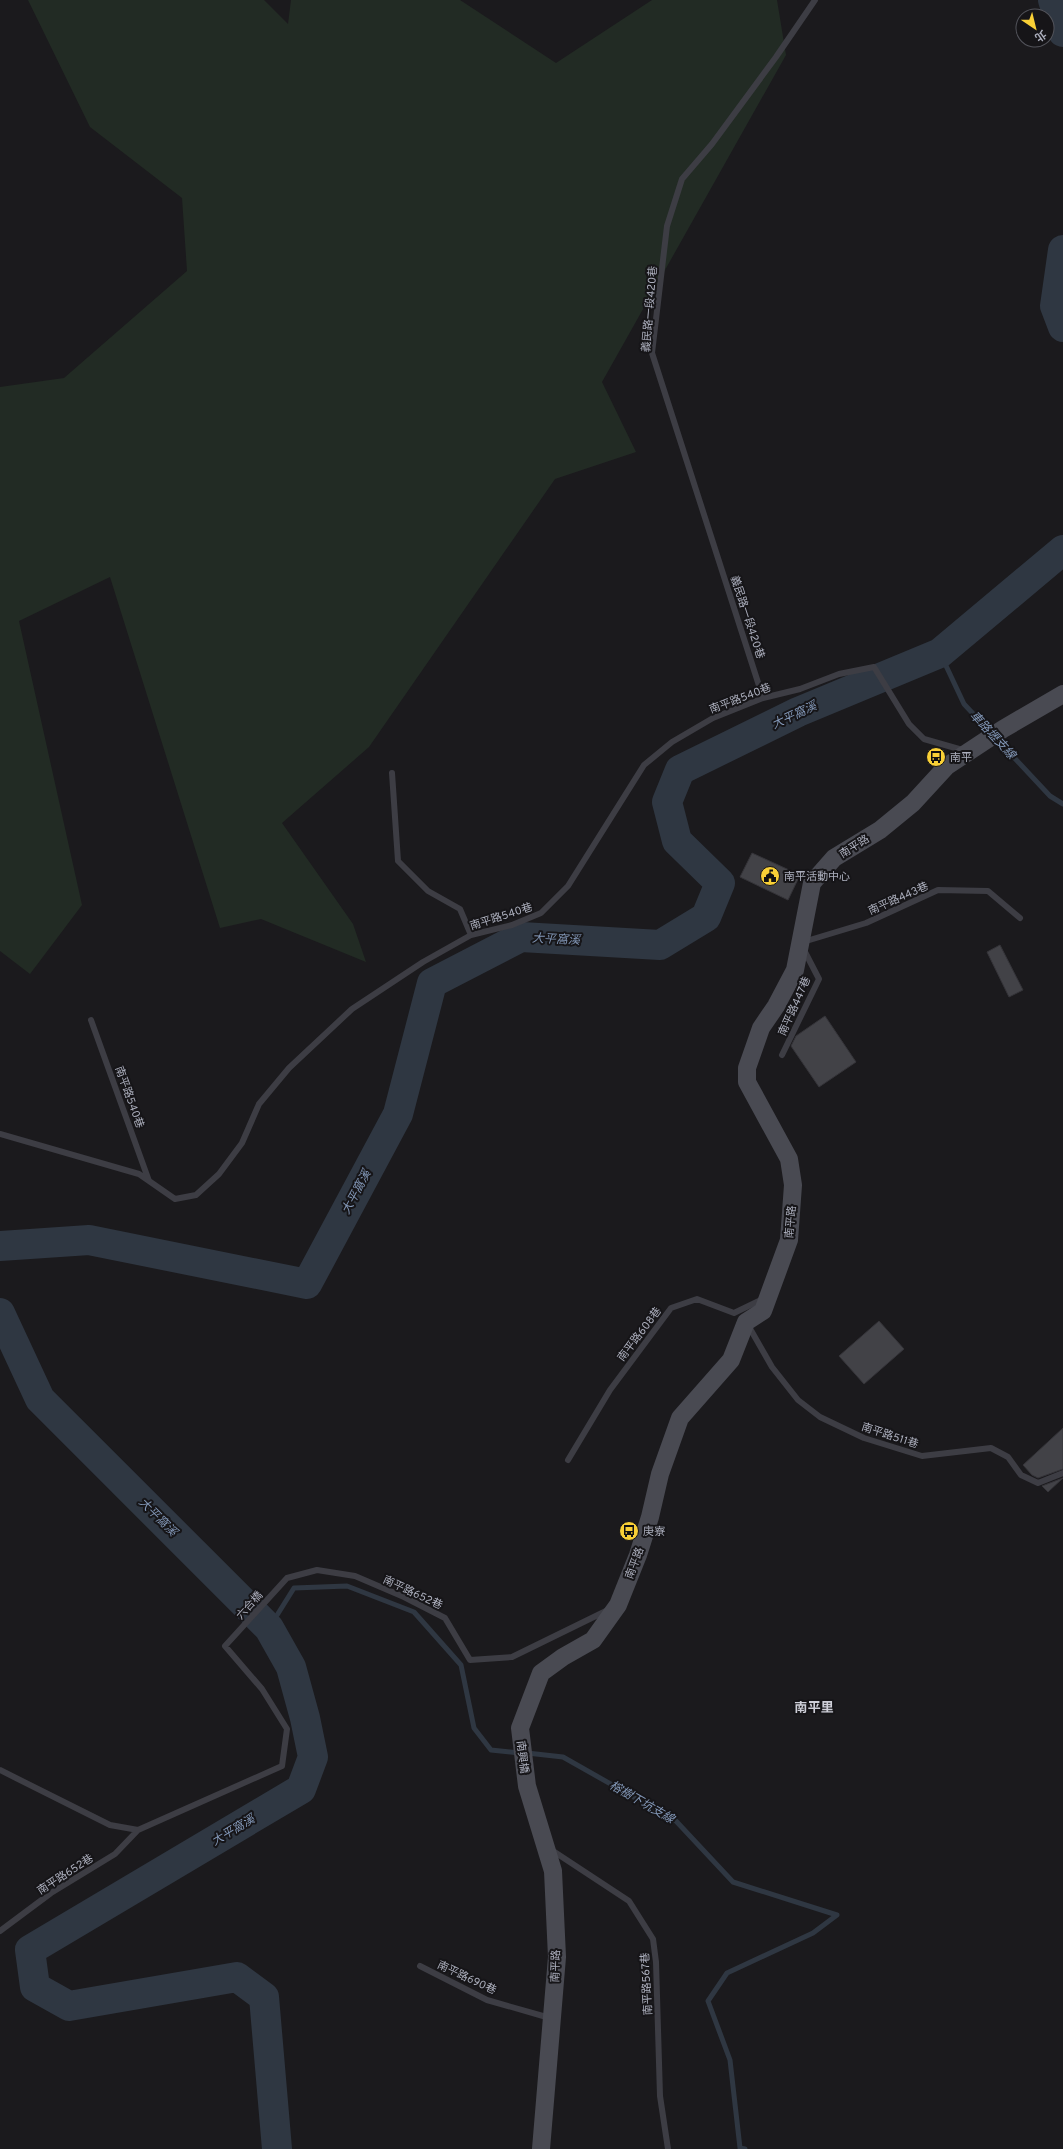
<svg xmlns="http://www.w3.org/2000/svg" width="1063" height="2149" viewBox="0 0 1063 2149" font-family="Overpass,'Noto Sans TC',sans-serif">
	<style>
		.green { fill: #222b24 }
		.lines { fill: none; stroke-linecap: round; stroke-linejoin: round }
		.stream { stroke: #2f3742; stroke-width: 5 }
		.river { stroke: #2f3742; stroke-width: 30 }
		.building { fill: #424247; stroke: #353439 }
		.lane { stroke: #3d3d44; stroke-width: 6 }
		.secondary { stroke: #494a52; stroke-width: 18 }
		.labels { text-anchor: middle; stroke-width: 4; stroke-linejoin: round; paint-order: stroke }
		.street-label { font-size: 11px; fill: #acafbd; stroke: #161518 }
		.poi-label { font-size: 11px; fill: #acafbd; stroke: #161518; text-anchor: start }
		.water-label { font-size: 12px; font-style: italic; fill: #8398b8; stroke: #161518 }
		.quarter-label { font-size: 13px; font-weight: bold; fill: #cecfd8; stroke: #161518 }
	</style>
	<rect width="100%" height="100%" fill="#1b1a1d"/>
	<path class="green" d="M 28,0 L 264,0 L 288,24 L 291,0 L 460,0 L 556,63 L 652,0 L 777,0 L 786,55 L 602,382 L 636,452 L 555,479 L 369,747 L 282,823 L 353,924 L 366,962 L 261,919 L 220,928 L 110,577 L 19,621 L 82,905 L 30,974 L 0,951 L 0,387 L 64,378 L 187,271 L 182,198 L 90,127 Z"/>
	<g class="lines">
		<path class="stream" d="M 940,653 L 964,704 L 1050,796 L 1063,804
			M 269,1628 L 294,1588 L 347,1586 L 414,1612 L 461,1665 L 474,1728 L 491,1750 L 519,1753
			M 527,1753 L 563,1757 L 676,1821 L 733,1882 L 837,1915 L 813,1933 L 727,1973 L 708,2001 L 730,2060 L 740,2148 L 745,2149"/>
		<path class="river" d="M 1053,0 L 1063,32
			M 1063,250 L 1055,306 L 1063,327
			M 0,1246 L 89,1240 L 307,1284 L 398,1114 L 432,983 L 521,937 L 660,945 L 706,917 L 720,883 L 677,841 L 667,802 L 680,770 L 798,712 L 940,653 L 1063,550
			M 0,1313 L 40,1399 L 269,1628 L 291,1667 L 305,1718 L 313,1757 L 301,1789 L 30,1950 L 35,1987 L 69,2006 L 237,1977 L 264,1997 L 277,2149"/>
	</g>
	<path class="building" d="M 752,853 L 800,875 L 788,900 L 740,877 Z
		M 1000,945 L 1023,990 L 1009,997 L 987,952 Z
		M 825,1016 L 856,1062 L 819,1087 L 791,1046 L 796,1036 Z
		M 879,1321 L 904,1349 L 864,1384 L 839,1356 Z
		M 1063,1428 L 1063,1469 L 1038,1478 L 1032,1475 L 1023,1465 Z
		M 1063,1478 L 1048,1492 L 1042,1486 Z"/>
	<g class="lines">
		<path class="lane" d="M 763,698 L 652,353 L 667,226 L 682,179 L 712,144 L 776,57 L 815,0
			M 392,773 L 398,861 L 428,891 L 460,909 L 471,935
			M 803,942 L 866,923 L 938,890 L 988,891 L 1020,918
			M 91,1020 L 149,1181
			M 782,1055 L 819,979 L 804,950
			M 0,1134 L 139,1174 L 175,1199 L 196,1195 L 219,1174 L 242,1143 L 259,1104 L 289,1068 L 352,1009 L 423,962 L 471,935 L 512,925 L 541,913 L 568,886 L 644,765 L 672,742 L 713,718 L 763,698 L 800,689 L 839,674 L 874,667 L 909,724 L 924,739 L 966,751
			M 748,1325 L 772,1367 L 798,1400 L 820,1417 L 864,1438 L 922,1456 L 991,1448 L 1008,1457 L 1021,1475 L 1038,1483 L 1063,1473
			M 568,1460 L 610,1390 L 671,1308 L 697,1299 L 734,1313 L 763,1299
			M 0,1770 L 110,1825 L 138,1830 L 282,1766 L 287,1729 L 262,1689 L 225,1646 L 287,1578 L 317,1570 L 355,1576 L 404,1597 L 445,1618 L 470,1660 L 512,1657 L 608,1610
			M 550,1849 L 629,1901 L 653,1939 L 656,1962 L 660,2096 L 668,2149
			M 0,1931 L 51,1893 L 115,1854 L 138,1830
			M 420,1966 L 487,2000 L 550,2018"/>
		<path class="secondary" d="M 541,2149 L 557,1957 L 553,1871 L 527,1786 L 520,1728 L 541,1673 L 563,1657 L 593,1640 L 618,1605 L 638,1555 L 650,1517 L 660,1474 L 680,1418 L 731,1360 L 746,1322 L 763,1311 L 789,1240 L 793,1185 L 789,1159 L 747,1082 L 747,1068 L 761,1028 L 776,1006 L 795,970 L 812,883 L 834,858 L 880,830 L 913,803 L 947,766 L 1003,729 L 1063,694"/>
	</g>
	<defs>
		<symbol id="bus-disc" viewBox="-11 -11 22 22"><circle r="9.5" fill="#f9d036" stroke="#161518"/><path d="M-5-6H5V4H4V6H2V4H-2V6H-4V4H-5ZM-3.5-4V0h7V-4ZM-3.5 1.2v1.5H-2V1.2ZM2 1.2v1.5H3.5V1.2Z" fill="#111"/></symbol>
		<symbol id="civic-disc" viewBox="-11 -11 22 22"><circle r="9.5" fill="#f9d036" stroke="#161518"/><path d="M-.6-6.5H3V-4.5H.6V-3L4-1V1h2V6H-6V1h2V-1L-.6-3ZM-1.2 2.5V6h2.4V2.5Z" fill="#111"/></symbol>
	</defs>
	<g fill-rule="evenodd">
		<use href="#bus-disc" x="925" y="746" width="22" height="22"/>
		<use href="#civic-disc" x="759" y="865" width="22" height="22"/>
		<use href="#bus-disc" x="618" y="1520" width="22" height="22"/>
	</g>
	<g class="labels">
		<g class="street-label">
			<text transform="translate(649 309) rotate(-85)" y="4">義民路一段420巷</text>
			<text transform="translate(748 617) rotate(72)" y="4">義民路一段420巷</text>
			<text transform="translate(740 698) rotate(-21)" y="4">南平路540巷</text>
			<text transform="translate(854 846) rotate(-32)" y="4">南平路</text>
			<text transform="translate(898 898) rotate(-24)" y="4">南平路443巷</text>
			<text transform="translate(501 916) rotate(-18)" y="4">南平路540巷</text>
			<text transform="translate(794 1006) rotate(-66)" y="4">南平路447巷</text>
			<text transform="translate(130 1097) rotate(70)" y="4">南平路540巷</text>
			<text transform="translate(790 1222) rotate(-85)" y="4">南平路</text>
			<text transform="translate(639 1334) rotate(-53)" y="4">南平路608巷</text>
			<text transform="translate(890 1435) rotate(18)" y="4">南平路511巷</text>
			<text transform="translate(634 1563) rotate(-70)" y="4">南平路</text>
			<text transform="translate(413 1592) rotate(25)" y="4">南平路652巷</text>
			<text transform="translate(249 1605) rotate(-48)" y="4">六合橋</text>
			<text transform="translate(523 1757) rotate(83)" y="4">南興橋</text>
			<text transform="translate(65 1874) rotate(-33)" y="4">南平路652巷</text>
			<text transform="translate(555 1966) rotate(-88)" y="4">南平路</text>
			<text transform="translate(467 1977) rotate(25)" y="4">南平路690巷</text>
			<text transform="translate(646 1984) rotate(-93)" y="4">南平路567巷</text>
		</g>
		<g class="poi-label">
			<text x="950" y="761">南平</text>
			<text x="784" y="880">南平活動中心</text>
			<text x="643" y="1535">庚寮</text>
		</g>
		<g class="water-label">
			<text transform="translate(794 715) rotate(-25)" y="4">大平窩溪</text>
			<text transform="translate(993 735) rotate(47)" y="4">車路壢支線</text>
			<text transform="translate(556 939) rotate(3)" y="4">大平窩溪</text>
			<text transform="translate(356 1192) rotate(-62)" y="4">大平窩溪</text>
			<text transform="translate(158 1517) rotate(45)" y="4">大平窩溪</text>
			<text transform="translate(642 1802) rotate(30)" y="4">榕樹下坑支線</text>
			<text transform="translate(233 1830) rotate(-31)" y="4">大平窩溪</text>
		</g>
		<g class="quarter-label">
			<text x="814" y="1712">南平里</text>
		</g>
	</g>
	<g transform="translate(1035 28) rotate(145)"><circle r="19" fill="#161518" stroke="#52535a"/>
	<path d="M0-3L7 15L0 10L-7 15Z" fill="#f9d036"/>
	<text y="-6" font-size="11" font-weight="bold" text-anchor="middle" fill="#acafbd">北</text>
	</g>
</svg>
